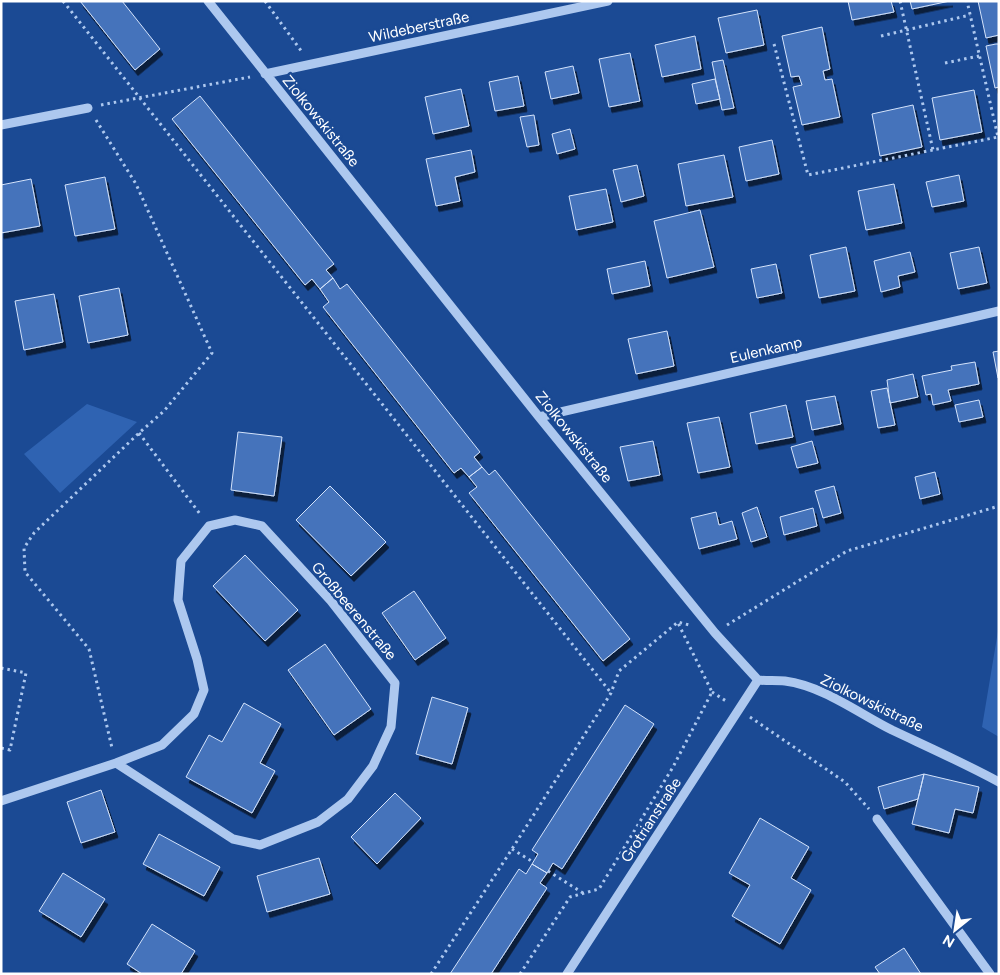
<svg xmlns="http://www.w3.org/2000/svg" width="1000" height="975" viewBox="0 0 1000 975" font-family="Figtree,sans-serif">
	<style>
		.green { fill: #2f63b2 }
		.building { fill: #4473bb; stroke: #d4e3fb; filter: url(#shadow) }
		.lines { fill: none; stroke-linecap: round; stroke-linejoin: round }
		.path { stroke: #adc8ef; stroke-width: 3; stroke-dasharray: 2.5 4; stroke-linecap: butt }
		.minor { stroke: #adc8ef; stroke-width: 9 }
		.labels { text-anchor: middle; stroke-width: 5; stroke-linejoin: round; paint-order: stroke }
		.street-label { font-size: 15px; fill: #fff; stroke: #1b4a94 }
	</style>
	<defs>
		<filter id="shadow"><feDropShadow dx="3" dy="5.5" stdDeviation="0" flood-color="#0009"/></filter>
	</defs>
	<rect width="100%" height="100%" fill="#1b4a94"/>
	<path class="green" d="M 87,404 L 137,422 L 60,493 L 24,454 Z
		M 999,625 L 999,737 L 982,727 Z"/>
	<path class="building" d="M 80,1 L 122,1 L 160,49 L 135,70 Z
		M 848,1 L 891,1 L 894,12 L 852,20 Z
		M 910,1 L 950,1 L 912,9 Z
		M 978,1 L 999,1 L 999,35 L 986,38 Z
		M 757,10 L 764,45 L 726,53 L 718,18 Z
		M 822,27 L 830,69 L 823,71 L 825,80 L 832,79 L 840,117 L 802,125 L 793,87 L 802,85 L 799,76 L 791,77 L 782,36 Z
		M 695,36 L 701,69 L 662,77 L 655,45 Z
		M 996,44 L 999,44 L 999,87 L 995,88 L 986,46 Z
		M 630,53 L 640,101 L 609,107 L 599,59 Z
		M 723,60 L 734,108 L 722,110 L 712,62 Z
		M 573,66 L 579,93 L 551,99 L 545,72 Z
		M 518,76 L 524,106 L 495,111 L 489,82 Z
		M 715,79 L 720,99 L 696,104 L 692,84 Z
		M 461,89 L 469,126 L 433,134 L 425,97 Z
		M 974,90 L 982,132 L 940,140 L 932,98 Z
		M 200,96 L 334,264 L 326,270 L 333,278 L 320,289 L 312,279 L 305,285 L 172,119 Z
		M 913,105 L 922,147 L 880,156 L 872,114 Z
		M 534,115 L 539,145 L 527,147 L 520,117 Z
		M 570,129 L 575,149 L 557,154 L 552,134 Z
		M 772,140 L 779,174 L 746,181 L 739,147 Z
		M 471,150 L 475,172 L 455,177 L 460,201 L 436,206 L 426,159 Z
		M 724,155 L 733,197 L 686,206 L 678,164 Z
		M 637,165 L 644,196 L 621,202 L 613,170 Z
		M 959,175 L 964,201 L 932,207 L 926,182 Z
		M 105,177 L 115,229 L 75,236 L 65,185 Z
		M 31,179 L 40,226 L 1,233 L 1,185 Z
		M 894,184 L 902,223 L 866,230 L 858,191 Z
		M 606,189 L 613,222 L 576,230 L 569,196 Z
		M 700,210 L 714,267 L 667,278 L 654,221 Z
		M 846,247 L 855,291 L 819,298 L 810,255 Z
		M 979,247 L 987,283 L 958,289 L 950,253 Z
		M 910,252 L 915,272 L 898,276 L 900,287 L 881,292 L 874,261 Z
		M 645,261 L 650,286 L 612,294 L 607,269 Z
		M 776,264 L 782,293 L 757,298 L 751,269 Z
		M 333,278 L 340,289 L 347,284 L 480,452 L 474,457 L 482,467 L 469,477 L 461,468 L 454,473 L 323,307 L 329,302 L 320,289 Z
		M 119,288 L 128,335 L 88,343 L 79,296 Z
		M 54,294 L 63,342 L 24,350 L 15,301 Z
		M 667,331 L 674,366 L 636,374 L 628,339 Z
		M 999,351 L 999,377 L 998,378 L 993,352 Z
		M 975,362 L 979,384 L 948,390 L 951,401 L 933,405 L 931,394 L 926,395 L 922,376 L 952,370 L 951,366 Z
		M 913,374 L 918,397 L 890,403 L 887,380 Z
		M 887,388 L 895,425 L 878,428 L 871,391 Z
		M 835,396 L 841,424 L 812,430 L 806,401 Z
		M 979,400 L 983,417 L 959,422 L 955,405 Z
		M 786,405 L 793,437 L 756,444 L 750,413 Z
		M 719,417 L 730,467 L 698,473 L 687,423 Z
		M 238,432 L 282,437 L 274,496 L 231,490 Z
		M 653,441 L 660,475 L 628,481 L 620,447 Z
		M 812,441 L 818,463 L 797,468 L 791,447 Z
		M 482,467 L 489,475 L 495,470 L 630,639 L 603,661 L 469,493 L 477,487 L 469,477 Z
		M 935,472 L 940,494 L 920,499 L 915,477 Z
		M 330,486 L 386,542 L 351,576 L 296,520 Z
		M 834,486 L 841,513 L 823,518 L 815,491 Z
		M 757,507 L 767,537 L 751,542 L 742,513 Z
		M 813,508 L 817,526 L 784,535 L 780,517 Z
		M 716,512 L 719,525 L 732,521 L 737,539 L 699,549 L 691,518 Z
		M 245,555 L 298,610 L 265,641 L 213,586 Z
		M 414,591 L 446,638 L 415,660 L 382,613 Z
		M 325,644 L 371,709 L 334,735 L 288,670 Z
		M 432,697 L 468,708 L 452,764 L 416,754 Z
		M 244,703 L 281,724 L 260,763 L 275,771 L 252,813 L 186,777 L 209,735 L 222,742 Z
		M 625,705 L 654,724 L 562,869 L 553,863 L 547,873 L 532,864 L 538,854 L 532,850 Z
		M 924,774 L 979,787 L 973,813 L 955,809 L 949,833 L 912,824 Z
		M 924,774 L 918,799 L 884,809 L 878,787 Z
		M 101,790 L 115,832 L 81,843 L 67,802 Z
		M 395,793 L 421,818 L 377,864 L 351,837 Z
		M 760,818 L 809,847 L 791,878 L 811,890 L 780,944 L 732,916 L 750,885 L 729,873 Z
		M 159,834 L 220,867 L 204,896 L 143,864 Z
		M 319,858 L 330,894 L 267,912 L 257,876 Z
		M 532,864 L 547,873 L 540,883 L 547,888 L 491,974 L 450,974 L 519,869 L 526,874 Z
		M 63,873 L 105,899 L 81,937 L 39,911 Z
		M 152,924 L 195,951 L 181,974 L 142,974 L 127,964 Z
		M 904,948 L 921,974 L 880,974 L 875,967 Z"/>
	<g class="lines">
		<path class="path" d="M 63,1 L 611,693
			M 265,1 L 302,52
			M 900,1 L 933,150 L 998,137 L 967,1
			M 881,36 L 970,15
			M 774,44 L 808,175 L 933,150
			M 945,63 L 979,56
			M 101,105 L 250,77
			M 96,120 L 136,184 L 212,353 L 164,411 L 139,433 L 34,533 L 24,548 L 25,572 L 89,649 L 112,748
			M 139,433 L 200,514
			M 727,625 L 847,551 L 999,506
			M 1,668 L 26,673 L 10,750 L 1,748
			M 712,692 L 726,701
			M 750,717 L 845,782 L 869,809
			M 512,849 L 533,862
			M 548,871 L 583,893
			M 431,974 L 512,849 L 611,693 L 619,671 L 678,622 L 689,625
			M 520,974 L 570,897 L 599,889 L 673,767 L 712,692 L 678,623"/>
		<path class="minor" d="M 208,1 L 539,417 L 715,633 L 758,680 C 767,681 776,680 785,681 C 823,686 858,713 892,730 C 928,747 964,763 999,782
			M 265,74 L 608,1
			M 1,125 L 88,108
			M 539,417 L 999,311
			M 1,801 L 116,763 L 162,745 L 194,714 L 204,690 L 197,659 L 178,600 L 181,561 L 209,526 L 235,520 L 262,526 L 331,601 L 395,683 L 391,727 L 373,766 L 348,799 L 318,822 L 260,845 L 233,839 L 116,763
			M 877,819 L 990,974
			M 567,974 L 758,680"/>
	</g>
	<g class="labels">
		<g class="street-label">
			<text transform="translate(419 27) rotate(-12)" y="5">Wildeberstraße</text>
			<text transform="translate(321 121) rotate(51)" y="5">Ziolkowskistraße</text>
			<text transform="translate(766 350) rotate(-13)" y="5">Eulenkamp</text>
			<text transform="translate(574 437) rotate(51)" y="5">Ziolkowskistraße</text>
			<text transform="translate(354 611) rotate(50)" y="5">Großbeerenstraße</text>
			<text transform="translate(872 703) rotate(26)" y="5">Ziolkowskistraße</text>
			<text transform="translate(651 820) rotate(-57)" y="5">Grotrianstraße</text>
		</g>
	</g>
	<rect width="1000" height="975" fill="none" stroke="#ffffff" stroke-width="5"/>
	<g transform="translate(955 930) rotate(210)" stroke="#1b4a94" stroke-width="4" paint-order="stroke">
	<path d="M0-4L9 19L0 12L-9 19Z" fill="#ffffff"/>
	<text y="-8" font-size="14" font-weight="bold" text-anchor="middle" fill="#ffffff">N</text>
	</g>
</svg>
